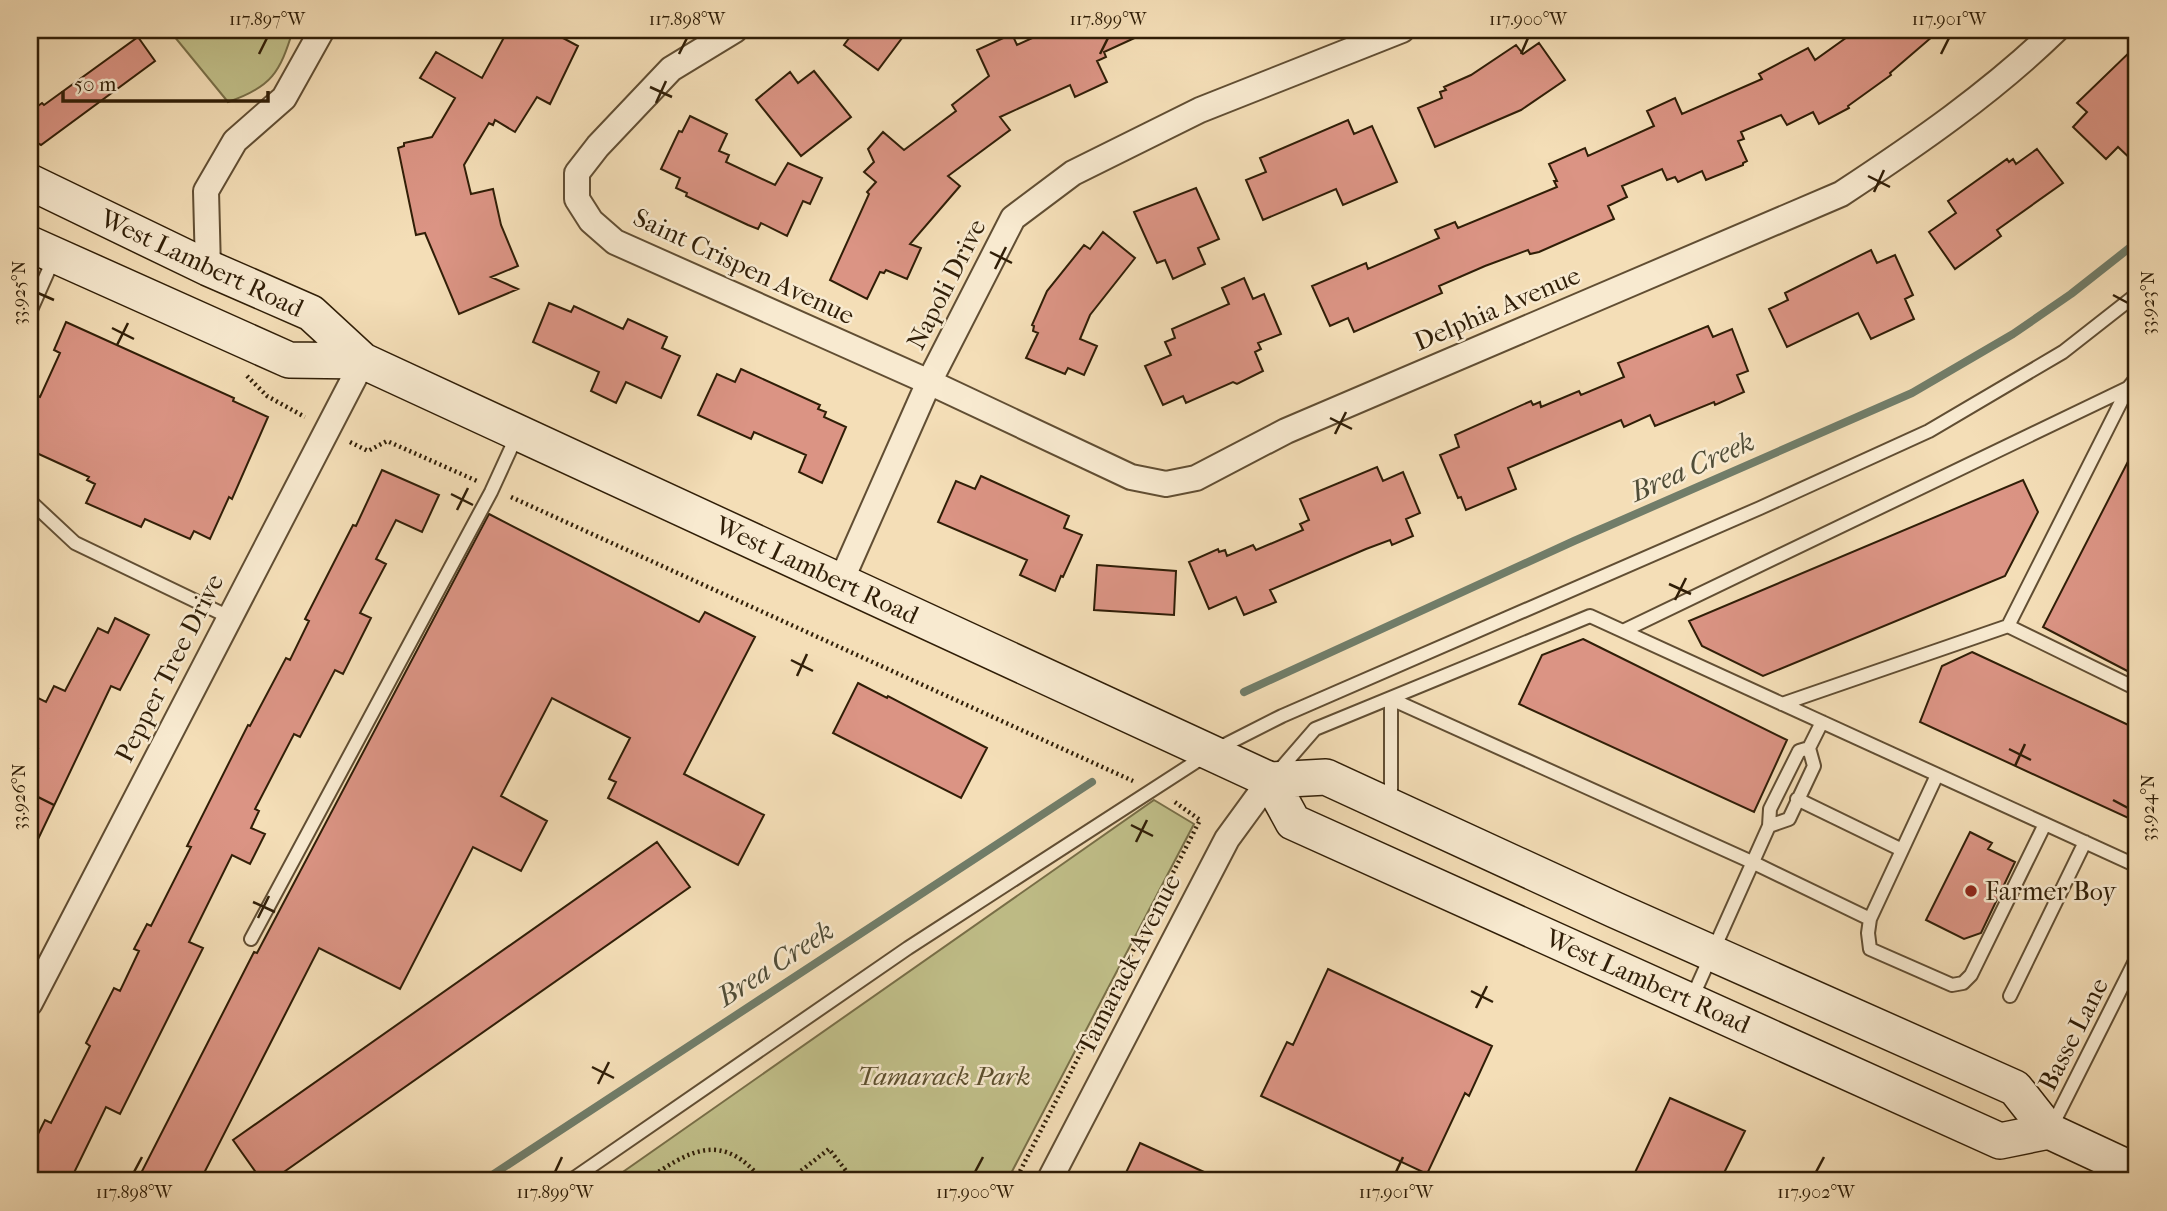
<svg xmlns="http://www.w3.org/2000/svg" width="2167" height="1211" viewBox="0 0 2167 1211" font-family="'IM FELL French Canon',serif">
	<style>
		.green { fill: #c1c08a; stroke: #786f48; stroke-width: 2 }
		.lines { fill: none; stroke-linecap: round; stroke-linejoin: round }
		.stream { stroke: #717d69; stroke-width: 8 }
		.building { fill: #db9484; stroke: #301e07; stroke-width: 2 }
		.service-casing { stroke: #614e33; stroke-width: 16 }
		.minor-casing { stroke: #614e33; stroke-width: 28 }
		.secondary-casing { stroke: #301e07; stroke-width: 38 }
		.path { stroke: #301e07; stroke-width: 4.5; stroke-dasharray: 2 3.5; stroke-linecap: butt }
		.service { stroke: #f8ead0; stroke-width: 12 }
		.minor { stroke: #f8ead0; stroke-width: 24 }
		.secondary { stroke: #f8ead0; stroke-width: 35 }
		.ticks { fill: none; stroke: #301e07; stroke-width: 2.5 }
		.poi-dot { fill: #8f2418; stroke: #f8ead0; stroke-width: 2.5 }
		.labels { text-anchor: middle; stroke-width: 5; stroke-linejoin: round; paint-order: stroke }
		.street-label { font-size: 26px; fill: #301e07; stroke: #f8ead0 }
		.poi-label { font-size: 26px; fill: #301e07; stroke: #f8ead0; text-anchor: start }
		.park-label { font-size: 26px; font-style: italic; fill: #5c4f2e; stroke: #f8ead0 }
		.water-label { font-size: 28px; font-style: italic; fill: #504d38; stroke: #f8ead0 }
		.neatline { fill: none; stroke: #301e07; stroke-width: 2.5 }
		.ticks-label { font-size: 18px; text-anchor: middle; fill: #301e07 }
	</style>
	<rect width="100%" height="100%" fill="#f4deb7"/>
	<filter id="stains"><feTurbulence type="fractalNoise" baseFrequency=".00286" numOctaves="4"/><feColorMatrix values="0 0 0 0 .2 0 0 0 0 .09 0 0 0 0 .02 0 0 0 .5 -.17"/></filter>
	<radialGradient id="worn" r=".72"><stop offset=".6" stop-color="#630" stop-opacity="0"/><stop offset="1" stop-color="#630" stop-opacity=".3"/></radialGradient>
	<path class="green" d="M 169,30 L 293,30 C 280,72 272,87 228,102 Z
		M 1154,800 L 1194,824 L 1007,1181 L 610,1181 Z"/>
	<g class="lines">
		<path class="stream" d="M 1244,692 L 1574,541 L 1912,393 L 2013,334 L 2071,294 L 2137,242
			M 483,1181 L 1092,782"/>
	</g>
	<path class="building" d="M 508,30 L 548,30 L 578,46 L 550,104 L 537,97 L 515,132 L 495,120 L 493,125 L 489,123 L 464,165 L 471,194 L 493,189 L 501,225 L 518,266 L 491,277 L 518,289 L 459,314 L 425,233 L 416,235 L 398,148 L 404,146 L 404,143 L 432,137 L 455,98 L 420,78 L 436,52 L 482,78 Z
		M 855,30 L 908,30 L 878,70 L 844,45 Z
		M 1050,30 L 1152,30 L 1104,52 L 1106,57 L 1097,61 L 1107,82 L 1075,97 L 1070,85 L 1000,117 L 1010,130 L 948,176 L 960,186 L 910,244 L 921,248 L 907,279 L 886,270 L 884,273 L 880,272 L 867,299 L 830,280 L 869,194 L 867,192 L 876,182 L 864,172 L 874,162 L 868,149 L 883,132 L 904,150 L 956,111 L 952,105 L 989,76 L 977,50 L 1012,34 L 1017,45 Z
		M 1857,30 L 1940,30 L 1890,73 L 1891,75 L 1848,106 L 1849,108 L 1819,124 L 1813,112 L 1787,125 L 1781,115 L 1741,132 L 1744,139 L 1738,141 L 1747,161 L 1743,163 L 1743,165 L 1706,180 L 1702,171 L 1678,182 L 1675,177 L 1667,180 L 1662,169 L 1622,186 L 1627,197 L 1608,206 L 1614,219 L 1539,252 L 1530,254 L 1528,250 L 1485,266 L 1439,286 L 1442,293 L 1354,332 L 1348,318 L 1330,326 L 1312,286 L 1366,263 L 1368,269 L 1439,238 L 1435,230 L 1455,222 L 1458,228 L 1557,187 L 1554,181 L 1557,181 L 1549,164 L 1585,148 L 1588,156 L 1654,126 L 1647,111 L 1675,98 L 1682,114 L 1762,79 L 1759,74 L 1808,48 L 1815,60 Z
		M 138,37 L 155,61 L 41,145 L 30,139 L 30,112 L 42,103 L 44,105 Z
		M 1539,43 L 1565,80 L 1521,110 L 1435,147 L 1418,108 L 1442,98 L 1440,92 L 1446,90 L 1444,87 L 1471,75 L 1516,45 L 1523,54 Z
		M 2137,45 L 2137,165 L 2118,147 L 2106,159 L 2073,127 L 2087,112 L 2077,103 Z
		M 814,71 L 851,117 L 801,156 L 756,100 L 790,72 L 798,83 Z
		M 690,116 L 727,134 L 719,151 L 729,155 L 726,162 L 775,185 L 788,163 L 822,178 L 810,204 L 803,201 L 787,236 L 761,223 L 758,229 L 748,225 L 686,196 L 687,193 L 676,188 L 680,178 L 661,169 L 679,131 L 682,132 Z
		M 1348,120 L 1354,134 L 1372,126 L 1397,182 L 1343,205 L 1336,189 L 1263,220 L 1246,180 L 1266,172 L 1260,158 Z
		M 2037,149 L 2063,183 L 1997,230 L 2001,236 L 1955,269 L 1929,232 L 1956,213 L 1948,201 L 2007,159 L 2009,162 L 2013,159 L 2016,164 Z
		M 1196,188 L 1219,239 L 1198,248 L 1205,264 L 1173,279 L 1165,260 L 1157,263 L 1134,212 Z
		M 1103,232 L 1135,258 L 1090,315 L 1080,339 L 1097,346 L 1084,375 L 1068,368 L 1065,374 L 1026,358 L 1038,333 L 1033,331 L 1034,326 L 1032,325 L 1047,291 L 1084,245 L 1090,249 Z
		M 1871,250 L 1877,263 L 1895,255 L 1913,295 L 1905,299 L 1914,319 L 1871,339 L 1858,313 L 1787,347 L 1769,309 L 1788,300 L 1785,293 Z
		M 1244,278 L 1253,299 L 1264,294 L 1281,334 L 1258,343 L 1261,349 L 1255,352 L 1263,371 L 1237,384 L 1233,382 L 1186,403 L 1183,396 L 1163,405 L 1145,366 L 1171,355 L 1165,342 L 1175,338 L 1172,329 L 1229,304 L 1222,288 Z
		M 549,303 L 571,312 L 574,306 L 623,329 L 628,319 L 667,337 L 662,348 L 680,356 L 661,398 L 626,382 L 616,403 L 591,391 L 599,372 L 533,342 Z
		M 66,322 L 234,398 L 233,401 L 268,417 L 232,499 L 229,497 L 210,539 L 194,531 L 190,539 L 145,519 L 141,527 L 86,503 L 95,484 L 87,480 L 89,477 L 30,450 L 30,408 L 35,395 L 40,397 L 60,353 L 54,350 Z
		M 1708,326 L 1713,337 L 1732,329 L 1748,371 L 1737,375 L 1744,392 L 1715,405 L 1714,402 L 1655,426 L 1650,415 L 1624,427 L 1621,420 L 1508,468 L 1516,489 L 1466,510 L 1461,497 L 1458,498 L 1440,455 L 1459,447 L 1455,435 L 1531,401 L 1533,405 L 1540,402 L 1541,407 L 1579,391 L 1581,395 L 1624,377 L 1618,363 Z
		M 741,369 L 820,405 L 818,409 L 826,412 L 824,417 L 846,427 L 822,483 L 799,472 L 806,455 L 754,432 L 751,439 L 698,415 L 717,374 L 735,382 Z
		M 2137,444 L 2137,676 L 2043,627 Z
		M 1377,467 L 1383,481 L 1403,472 L 1420,513 L 1406,519 L 1413,536 L 1392,545 L 1390,540 L 1366,549 L 1270,590 L 1276,602 L 1244,615 L 1236,597 L 1209,609 L 1189,562 L 1218,549 L 1219,552 L 1225,550 L 1227,556 L 1253,545 L 1256,550 L 1303,530 L 1300,524 L 1309,520 L 1300,499 Z
		M 382,470 L 439,495 L 422,532 L 396,520 L 376,559 L 386,564 L 360,613 L 371,618 L 343,674 L 335,670 L 300,737 L 294,734 L 255,809 L 259,811 L 251,828 L 265,834 L 250,864 L 232,855 L 189,942 L 203,948 L 120,1114 L 106,1107 L 70,1181 L 30,1181 L 30,1150 L 45,1120 L 51,1123 L 90,1046 L 86,1043 L 114,988 L 120,991 L 139,951 L 134,949 L 147,924 L 151,926 L 191,847 L 187,846 L 248,725 L 250,726 L 286,658 L 290,660 L 309,621 L 305,619 L 353,525 L 356,526 Z
		M 981,476 L 1069,516 L 1064,528 L 1082,535 L 1063,577 L 1061,576 L 1055,591 L 1020,575 L 1027,560 L 938,522 L 956,481 L 975,489 Z
		M 2023,480 L 2038,512 L 2005,576 L 1763,676 L 1702,646 L 1689,621 Z
		M 489,514 L 699,622 L 705,612 L 755,637 L 684,774 L 764,815 L 738,865 L 608,798 L 616,782 L 609,779 L 630,738 L 552,698 L 501,796 L 547,821 L 521,871 L 473,847 L 400,989 L 319,948 L 200,1181 L 137,1181 L 254,952 L 257,953 Z
		M 1097,565 L 1176,571 L 1174,615 L 1094,610 Z
		M 115,618 L 149,635 L 120,690 L 111,686 L 30,856 L 30,766 L 38,749 L 30,745 L 30,694 L 46,702 L 54,686 L 65,691 L 98,628 L 108,633 Z
		M 1583,639 L 1787,740 L 1754,812 L 1519,704 L 1542,655 Z
		M 1972,652 L 2137,729 L 2137,822 L 1920,722 L 1942,666 Z
		M 858,683 L 887,698 L 888,696 L 987,748 L 961,798 L 833,733 Z
		M 1970,832 L 1992,843 L 1988,849 L 2015,862 L 1981,933 L 1964,939 L 1926,920 Z
		M 657,842 L 690,887 L 271,1181 L 262,1181 L 233,1140 Z
		M 1328,969 L 1492,1046 L 1469,1096 L 1465,1093 L 1427,1174 L 1261,1096 L 1287,1042 L 1293,1045 Z
		M 1670,1098 L 1745,1131 L 1720,1181 L 1631,1181 Z
		M 1140,1143 L 1224,1181 L 1122,1181 Z"/>
	<g class="lines">
		<defs>
			<path id="service" d="M 30,312 L 54,258
				M 30,501 L 75,543 L 229,617
				M 2008,626 L 2137,689
				M 1623,631 L 2128,388 L 2137,377
				M 1391,699 L 1754,863 L 1870,919 L 1937,775
				M 1391,699 L 1391,803
				M 1782,704 L 2008,626 L 2128,388
				M 1809,748 L 1799,751 L 1770,809 L 1769,826 L 1789,819 L 1814,766 L 1809,748 L 1822,722
				M 1276,774 L 1315,729 L 1590,616 L 2137,866
				M 1797,799 L 1902,850
				M 1870,919 L 1868,933 L 1870,949 L 1952,985 L 1963,983 L 1971,975 L 2045,824
				M 251,939 L 491,492 L 518,433
				M 2010,996 L 2085,842
				M 1692,998 L 1769,826
				M 2051,1128 L 2137,957
				M 570,1181 L 908,948 L 1211,752 L 1282,716 L 1760,508 L 1929,431 L 2063,352 L 2137,294"/>
			<path id="minor" d="M 735,30 L 671,69 L 598,146 L 577,173 L 577,199 L 591,221 L 615,242 L 929,382 L 1131,477 L 1166,484 L 1196,478 L 1286,431 L 1841,194 C 1917,144 1991,93 2056,30
				M 208,268 L 206,191 L 235,141 L 284,98 L 322,30
				M 841,581 L 929,382 L 1013,218 L 1073,173 L 1200,110 L 1402,30
				M 30,1003 L 363,361
				M 1049,1181 L 1227,839 L 1270,780"/>
			<path id="secondary" d="M 30,182 L 208,268 L 311,313 L 363,361 L 1270,780 L 1326,777 L 1615,910 L 2015,1088 L 2049,1131 L 2137,1172
				M 30,244 L 289,360 L 363,361
				M 1270,780 L 1293,822 L 2000,1141 L 2049,1131"/>
		</defs>
		<use href="#service" class="service-casing"/>
		<use href="#minor" class="minor-casing"/>
		<use href="#secondary" class="secondary-casing"/>
		<path class="path" d="M 247,376 L 267,396 L 305,417
			M 350,442 L 368,451 L 387,441 L 477,481
			M 511,497 L 1133,781
			M 645,1181 C 690,1150 722,1130 763,1181
			M 788,1181 L 829,1149 L 854,1181
			M 1015,1181 L 1200,820 L 1172,800"/>
		<use href="#service" class="service"/>
		<use href="#minor" class="minor"/>
		<use href="#secondary" class="secondary"/>
	</g>
	<path class="ticks" d="M 259,54 L 267,38M 679,54 L 687,38M 1100,54 L 1108,38M 1521,54 L 1528,38M 1941,54 L 1949,38M 650,87 L 672,97M 656,103 L 666,81M 1868,176 L 1890,187M 1874,192 L 1884,170M 990,252 L 1012,263M 995,269 L 1006,247M 38,293 L 54,300M 2113,295 L 2128,303M 112,328 L 134,339M 117,345 L 128,323M 1330,418 L 1352,429M 1335,434 L 1346,412M 451,494 L 473,505M 457,510 L 468,488M 1669,584 L 1691,594M 1675,600 L 1686,578M 791,660 L 813,671M 797,676 L 807,654M 2009,749 L 2031,760M 2015,766 L 2025,744M 38,797 L 54,805M 2113,800 L 2128,808M 1131,825 L 1153,836M 1136,842 L 1147,820M 253,902 L 275,912M 258,918 L 269,896M 1471,991 L 1493,1002M 1476,1008 L 1487,986M 592,1067 L 614,1078M 598,1084 L 609,1062M 134,1172 L 142,1157M 555,1172 L 562,1157M 975,1172 L 983,1157M 1396,1172 L 1403,1157M 1816,1172 L 1824,1157"/>
	<circle class="poi-dot" cx="1971" cy="891" r="7"/>
	<g class="labels">
		<g class="street-label">
			<text transform="translate(202 263) rotate(25)" y="9">West Lambert Road</text>
			<text transform="translate(744 266) rotate(25)" y="9">Saint Crispen Avenue</text>
			<text transform="translate(946 284) rotate(-63)" y="9">Napoli Drive</text>
			<text transform="translate(1497 308) rotate(-23)" y="9">Delphia Avenue</text>
			<text transform="translate(817 570) rotate(25)" y="9">West Lambert Road</text>
			<text transform="translate(169 668) rotate(-63)" y="9">Pepper Tree Drive</text>
			<text transform="translate(1128 964) rotate(-63)" y="9">Tamarack Avenue</text>
			<text transform="translate(1648 981) rotate(24)" y="9">West Lambert Road</text>
			<text transform="translate(2073 1034) rotate(-63)" y="9">Basse Lane</text>
		</g>
		<g class="poi-label">
			<text x="1985" y="900">Farmer Boy</text>
		</g>
		<g class="park-label">
			<text x="944" y="1085">Tamarack Park</text>
		</g>
		<g class="water-label">
			<text transform="translate(1692 466) rotate(-24)" y="10">Brea Creek</text>
			<text transform="translate(775 963) rotate(-33)" y="10">Brea Creek</text>
		</g>
	</g>
	<rect width="2167" height="1211" fill="none" stroke="#f4deb7" stroke-width="77"/>
	<path d="M63 91v10h205v-10" fill="none" stroke="#301e07" stroke-width="3.5"/>
	<text x="74" y="91" font-size="21" fill="#301e07" stroke="#f8ead0" stroke-width="5" paint-order="stroke">50 m</text>
	<rect x="38" y="38" width="2090" height="1134" class="neatline"/>
	<g class="ticks-label">
		<text x="267" y="25">117.897°W</text>
		<text x="687" y="25">117.898°W</text>
		<text x="1108" y="25">117.899°W</text>
		<text x="1528" y="25">117.900°W</text>
		<text x="1949" y="25">117.901°W</text>
		<text transform="translate(19 293) rotate(-90)" y="6">33.925°N</text>
		<text transform="translate(2148 303) rotate(-90)" y="6">33.923°N</text>
		<text transform="translate(19 797) rotate(-90)" y="6">33.926°N</text>
		<text transform="translate(2148 808) rotate(-90)" y="6">33.924°N</text>
		<text x="134" y="1198">117.898°W</text>
		<text x="555" y="1198">117.899°W</text>
		<text x="975" y="1198">117.900°W</text>
		<text x="1396" y="1198">117.901°W</text>
		<text x="1816" y="1198">117.902°W</text>
	</g>
	<rect width="100%" height="100%" filter="url(#stains)"/>
	<rect width="100%" height="100%" fill="url(#worn)"/>
</svg>
